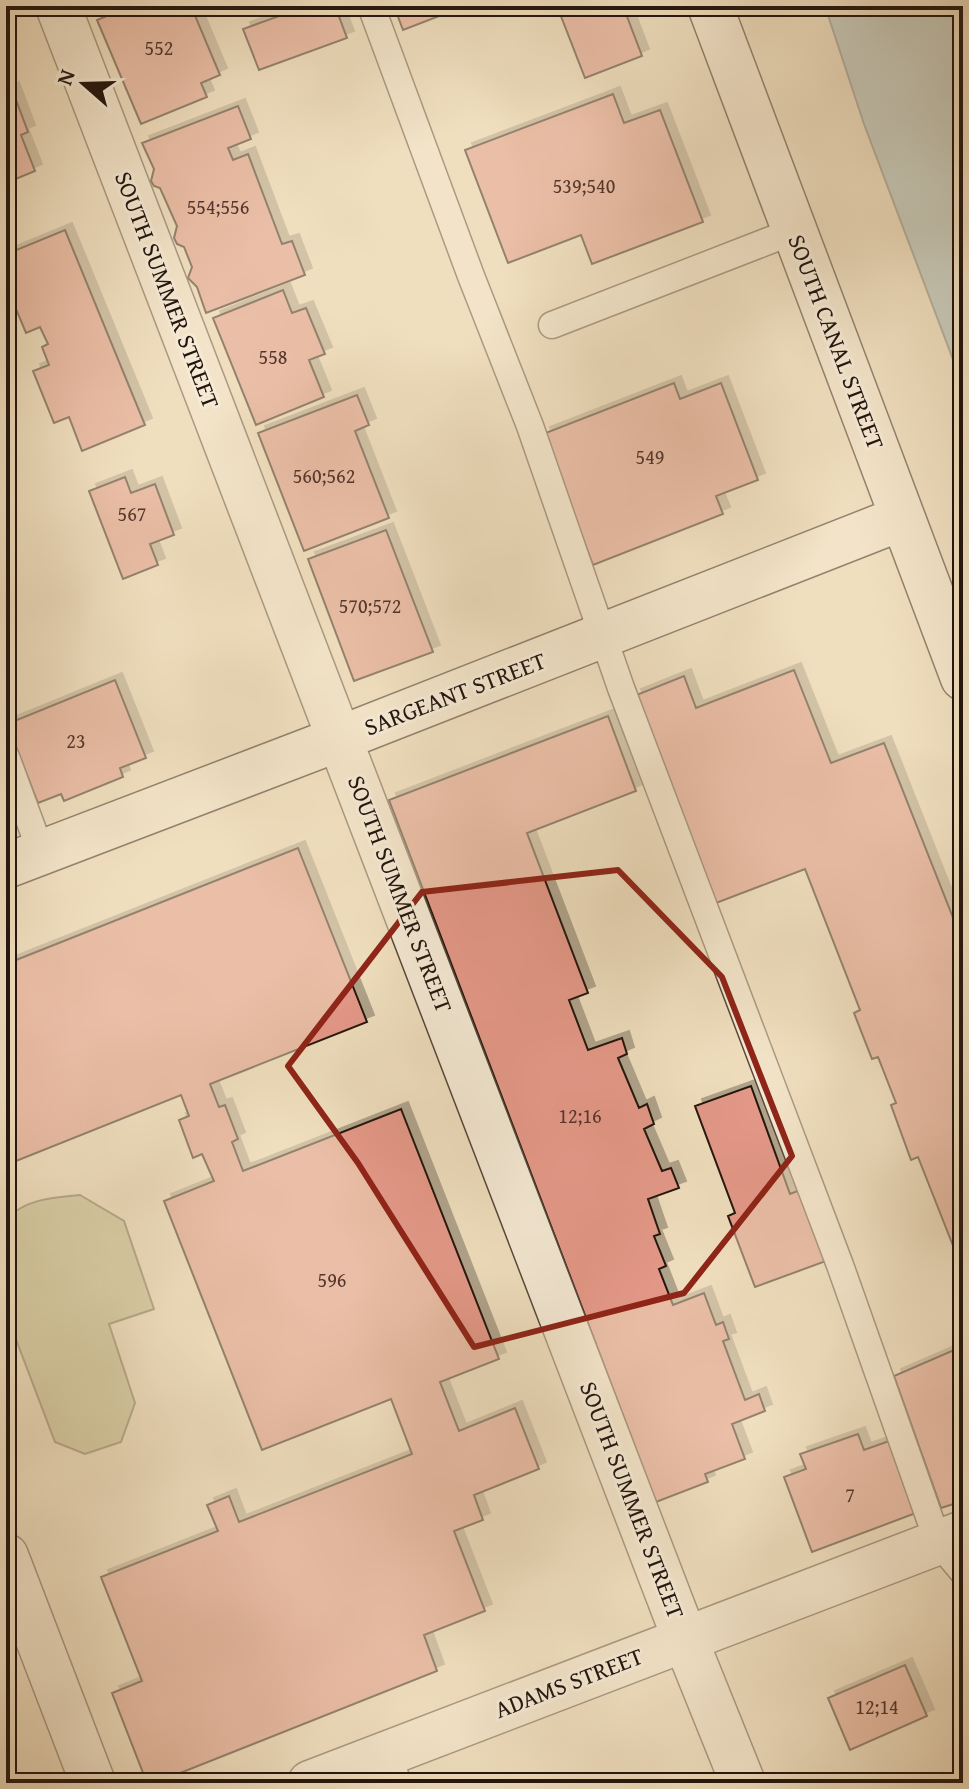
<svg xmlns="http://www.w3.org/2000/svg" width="969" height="1789" viewBox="0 0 969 1789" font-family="'Gentium Book Plus',serif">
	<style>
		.green { fill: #c2bf8c; stroke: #726a4d; stroke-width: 2 }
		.water { fill: #9ebabc; stroke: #6d7876; stroke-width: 2 }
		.building { fill: #e59989; stroke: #23150e; stroke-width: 2; filter: url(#shadow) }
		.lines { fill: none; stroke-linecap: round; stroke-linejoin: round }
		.lane-casing { stroke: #56483a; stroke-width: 29 }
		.street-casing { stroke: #56483a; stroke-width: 47 }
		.secondary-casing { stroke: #23150e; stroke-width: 47 }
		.lane { stroke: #f5ead5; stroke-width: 26 }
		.street { stroke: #f5ead5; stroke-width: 44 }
		.secondary { stroke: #f5ead5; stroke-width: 44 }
		.marked { fill: none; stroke: #8f2418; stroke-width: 6; stroke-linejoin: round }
		.labels { text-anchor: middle; stroke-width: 6; stroke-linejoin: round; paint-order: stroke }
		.number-label { font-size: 20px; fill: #54362d }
		.street-label { font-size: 24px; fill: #23150e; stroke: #f5ead5 }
	</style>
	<defs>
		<filter id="shadow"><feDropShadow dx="7" dy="-7" stdDeviation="0" flood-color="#0004"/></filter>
	</defs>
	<rect width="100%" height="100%" fill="#f0dfbf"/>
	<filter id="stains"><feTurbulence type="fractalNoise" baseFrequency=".0025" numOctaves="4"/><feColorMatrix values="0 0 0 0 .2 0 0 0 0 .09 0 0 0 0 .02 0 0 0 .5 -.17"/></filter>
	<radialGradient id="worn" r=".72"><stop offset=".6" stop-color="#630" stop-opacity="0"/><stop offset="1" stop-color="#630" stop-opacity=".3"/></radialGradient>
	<path class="green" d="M 80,1195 L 124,1221 L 154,1309 L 109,1324 L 135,1403 L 121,1442 L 85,1454 L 55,1442 L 6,1313 L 6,1221 C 22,1199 56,1197 80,1195 Z"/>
	<path class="water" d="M 825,6 L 963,6 L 963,386 L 864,124 Z"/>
	<path class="building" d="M 131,6 L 191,6 L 220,75 L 201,83 L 207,97 L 141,124 L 97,20 Z
		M 282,6 L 335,6 L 347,38 L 259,70 L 243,29 L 285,14 Z
		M 394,6 L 439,6 L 442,15 L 403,30 Z
		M 557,6 L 623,6 L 642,56 L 585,78 Z
		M 12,89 L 28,132 L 21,135 L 35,171 L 6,183 L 6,92 Z
		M 613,94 L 624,123 L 660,110 L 703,222 L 592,264 L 581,235 L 508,263 L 465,150 Z
		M 238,106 L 251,139 L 228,148 L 233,160 L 248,154 L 282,244 L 292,241 L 305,275 L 206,313 L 197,287 L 188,278 L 192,267 L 184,247 L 177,244 L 174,238 L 177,226 L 160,188 L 154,186 L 151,181 L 154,169 L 142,143 Z
		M 65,230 L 145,425 L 82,451 L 69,417 L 54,423 L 33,371 L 49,365 L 42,347 L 48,344 L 40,327 L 26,333 L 6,285 L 6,265 L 13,263 L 9,253 Z
		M 283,290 L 292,313 L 306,308 L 325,354 L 309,360 L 324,397 L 256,425 L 213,318 Z
		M 674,383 L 680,399 L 721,383 L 758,480 L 716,496 L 723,514 L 593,565 L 543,434 Z
		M 357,395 L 369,425 L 355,431 L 389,518 L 304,551 L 258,433 Z
		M 125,477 L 131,493 L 155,484 L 174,535 L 150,544 L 158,565 L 123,579 L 89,491 Z
		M 386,530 L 433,652 L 354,681 L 308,559 Z
		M 794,670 L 831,763 L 884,743 L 963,943 L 963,1271 L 918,1157 L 911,1160 L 891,1105 L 896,1103 L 878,1057 L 872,1059 L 854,1013 L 860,1010 L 805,869 L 716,903 L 634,696 L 684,676 L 696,708 Z
		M 115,680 L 146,758 L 120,768 L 123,777 L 64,801 L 61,794 L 38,803 L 7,724 Z
		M 608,716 L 636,791 L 527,833 L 588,993 L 569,1000 L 588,1050 L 622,1038 L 627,1054 L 618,1058 L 639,1108 L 647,1104 L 654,1124 L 644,1129 L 662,1171 L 671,1168 L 679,1188 L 648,1199 L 660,1234 L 654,1236 L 666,1266 L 659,1269 L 673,1305 L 704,1293 L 716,1325 L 723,1322 L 729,1339 L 723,1341 L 745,1400 L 759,1394 L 765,1411 L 732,1424 L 745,1459 L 705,1474 L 708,1482 L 656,1502 L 389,800 Z
		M 298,848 L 367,1022 L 210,1084 L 219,1107 L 225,1105 L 238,1139 L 232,1142 L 243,1171 L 401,1109 L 499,1359 L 440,1382 L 459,1431 L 515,1408 L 539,1469 L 474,1495 L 483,1520 L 454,1531 L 485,1611 L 424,1635 L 437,1671 L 155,1783 L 147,1783 L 112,1693 L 142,1681 L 101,1577 L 218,1531 L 207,1505 L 229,1496 L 239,1522 L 412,1454 L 391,1399 L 262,1450 L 164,1201 L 214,1181 L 202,1154 L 193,1158 L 179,1120 L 189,1116 L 181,1095 L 6,1165 L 6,964 Z
		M 751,1086 L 790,1194 L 800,1190 L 826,1261 L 755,1287 L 728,1216 L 735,1213 L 695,1106 Z
		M 954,1350 L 963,1370 L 963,1501 L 941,1508 L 894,1376 Z
		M 858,1434 L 864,1450 L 889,1441 L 916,1513 L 812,1552 L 784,1477 L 806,1469 L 800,1454 Z
		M 905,1665 L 927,1716 L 850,1750 L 828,1698 Z"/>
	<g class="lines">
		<defs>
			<path id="lane" d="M 371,6 L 471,276 L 530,426 L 621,688 L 840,1265 L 938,1542 L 963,1572
				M 552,325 L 794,231
				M 6,757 L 41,852
				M 387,1752 L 398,1783"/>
			<path id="street" d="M 58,6 L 685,1639 L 743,1783
				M 6,1556 L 93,1783
				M 310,1783 L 963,1533"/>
			<path id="secondary" d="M 710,6 L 963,678
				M 6,866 L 341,738 L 902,518"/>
		</defs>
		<use href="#lane" class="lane-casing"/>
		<use href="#street" class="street-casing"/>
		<use href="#secondary" class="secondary-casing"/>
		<use href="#lane" class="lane"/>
		<use href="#street" class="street"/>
		<use href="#secondary" class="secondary"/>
	</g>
	<path d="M0 0H969V1789H0ZM 618,870 L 722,977 L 792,1156 L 684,1293 L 474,1347 L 358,1163 L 288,1066 L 422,892 Z" fill="#f0dfbf" fill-opacity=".55" fill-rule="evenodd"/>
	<path class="marked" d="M 618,870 L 722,977 L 792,1156 L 684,1293 L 474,1347 L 358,1163 L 288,1066 L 422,892 Z"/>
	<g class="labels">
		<g class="number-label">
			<text x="159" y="55">552</text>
			<text x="584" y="193">539;540</text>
			<text x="218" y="214">554;556</text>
			<text x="273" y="364">558</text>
			<text x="650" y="464">549</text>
			<text x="324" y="483">560;562</text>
			<text x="132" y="521">567</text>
			<text x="370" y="613">570;572</text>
			<text x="76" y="748">23</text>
			<text x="580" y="1123">12;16</text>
			<text x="332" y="1287">596</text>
			<text x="850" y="1502">7</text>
			<text x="877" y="1714">12;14</text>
		</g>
		<g class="street-label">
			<text transform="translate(167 290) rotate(69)" y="8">SOUTH SUMMER STREET</text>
			<text transform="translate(836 342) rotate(69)" y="8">SOUTH CANAL STREET</text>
			<text transform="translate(455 694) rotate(-21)" y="8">SARGEANT STREET</text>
			<text transform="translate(400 894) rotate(69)" y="8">SOUTH SUMMER STREET</text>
			<text transform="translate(632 1500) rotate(69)" y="8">SOUTH SUMMER STREET</text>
			<text transform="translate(569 1683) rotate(-21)" y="8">ADAMS STREET</text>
		</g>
	</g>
	<rect width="969" height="1789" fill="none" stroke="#f0dfbf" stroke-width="32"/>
	<rect x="8" y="8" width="953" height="1773" fill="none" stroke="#23150e" stroke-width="4"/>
	<rect x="16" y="16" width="937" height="1757" fill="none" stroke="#23150e" stroke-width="2"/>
	<g transform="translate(84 84) rotate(290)" stroke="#f5ead5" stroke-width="6" paint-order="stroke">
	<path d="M0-6L14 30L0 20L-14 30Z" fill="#23150e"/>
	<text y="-12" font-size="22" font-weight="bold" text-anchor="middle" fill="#23150e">N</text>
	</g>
	<rect width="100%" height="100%" filter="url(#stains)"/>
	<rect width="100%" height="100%" fill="url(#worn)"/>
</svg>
